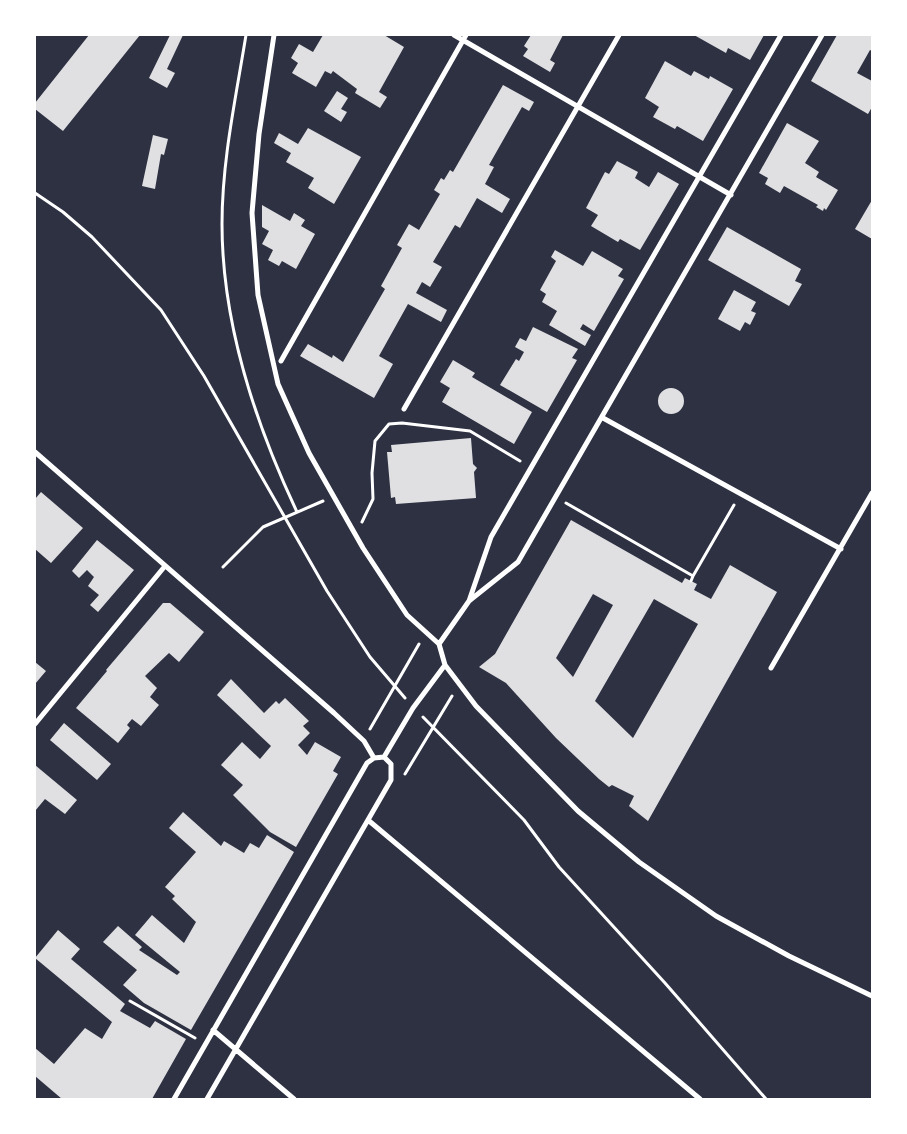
<svg xmlns="http://www.w3.org/2000/svg" width="907" height="1134" viewBox="0 0 907 1134" font-family="'Archivo Narrow',sans-serif">
	<style>
		.building { fill: #e0e0e3; fill-rule: evenodd }
		.lines { fill: none; stroke-linecap: round; stroke-linejoin: round }
		.path { stroke: #fff; stroke-width: 3 }
		.minor { stroke: #fff; stroke-width: 5 }
	</style>
	<rect width="100%" height="100%" fill="#2d3142"/>
	<path class="building" d="M 89,35 L 140,35 L 63,131 L 35,109 L 35,103 Z
		M 170,35 L 183,35 L 167,69 L 175,73 L 167,88 L 149,78 Z
		M 323,35 L 384,35 L 404,47 L 379,92 L 387,97 L 380,108 L 355,93 L 357,89 L 333,71 L 331,74 L 325,71 L 316,87 L 292,73 L 298,63 L 291,58 L 299,44 L 313,52 Z
		M 531,35 L 563,35 L 550,60 L 555,63 L 550,72 L 523,56 L 528,49 L 524,46 Z
		M 694,35 L 764,35 L 750,60 L 728,48 L 726,53 Z
		M 837,35 L 872,35 L 872,51 L 870,50 L 857,73 L 872,81 L 872,107 L 868,114 L 811,81 Z
		M 665,61 L 691,76 L 694,71 L 709,79 L 710,76 L 733,89 L 703,141 L 677,126 L 675,129 L 653,117 L 659,107 L 645,98 Z
		M 503,85 L 534,102 L 529,111 L 522,107 L 489,165 L 494,167 L 485,184 L 510,199 L 502,213 L 477,198 L 460,228 L 455,225 L 433,262 L 442,267 L 430,287 L 422,282 L 416,293 L 447,310 L 441,322 L 408,304 L 379,356 L 393,364 L 374,398 L 300,356 L 308,344 L 332,358 L 333,355 L 343,362 L 385,289 L 381,286 L 402,248 L 397,245 L 409,224 L 419,230 L 440,194 L 434,190 L 441,178 L 444,180 L 450,170 L 453,172 Z
		M 337,91 L 348,98 L 341,109 L 347,112 L 341,122 L 324,111 Z
		M 787,123 L 819,141 L 805,163 L 819,172 L 816,177 L 838,190 L 826,210 L 824,208 L 823,211 L 816,207 L 818,205 L 784,186 L 780,193 L 765,184 L 768,178 L 759,173 Z
		M 308,128 L 361,157 L 334,204 L 308,188 L 314,178 L 286,162 L 291,153 L 274,143 L 279,133 L 298,144 Z
		M 153,135 L 168,139 L 164,155 L 161,154 L 155,189 L 142,186 Z
		M 617,161 L 638,172 L 635,178 L 649,187 L 658,172 L 679,184 L 640,250 L 620,239 L 618,242 L 591,226 L 598,215 L 586,208 L 605,172 L 609,174 Z
		M 872,200 L 872,239 L 855,229 Z
		M 262,205 L 290,221 L 294,213 L 305,220 L 301,226 L 315,234 L 296,269 L 282,261 L 279,266 L 268,260 L 273,250 L 262,244 L 269,231 L 262,227 Z
		M 727,227 L 801,269 L 795,281 L 802,284 L 789,306 L 708,260 Z
		M 555,250 L 583,266 L 592,251 L 623,269 L 618,276 L 624,279 L 594,331 L 583,324 L 580,329 L 591,335 L 585,346 L 549,325 L 557,311 L 542,302 L 546,294 L 540,290 L 556,261 L 551,257 Z
		M 734,290 L 756,302 L 751,311 L 756,313 L 750,325 L 745,322 L 740,331 L 718,319 Z
		M 533,327 L 578,349 L 572,358 L 577,360 L 547,412 L 500,385 L 516,359 L 519,361 L 524,352 L 515,347 L 520,338 L 526,341 Z
		M 453,360 L 475,373 L 472,377 L 532,412 L 514,444 L 442,402 L 450,388 L 440,382 Z
		M658 401a13 13 0 1 1 26 0a13 13 0 1 1-26 0Z
		M 471,438 L 473,464 L 477,468 L 474,472 L 476,498 L 396,504 L 395,497 L 391,498 L 387,452 L 392,452 L 391,445 Z
		M 41,492 L 83,528 L 51,563 L 35,549 L 35,499 Z
		M 571,520 L 682,583 L 685,578 L 697,584 L 694,590 L 711,599 L 730,565 L 777,592 L 648,821 L 629,806 L 634,796 L 612,785 L 609,787 L 599,779 L 556,738 L 506,683 L 479,667 L 495,654 ZM 593,594 L 613,605 L 573,677 L 556,658 ZM 654,599 L 698,624 L 633,738 L 595,701 Z
		M 97,540 L 134,570 L 98,612 L 90,605 L 99,595 L 88,586 L 94,577 L 87,570 L 79,578 L 72,571 Z
		M 163,603 L 170,603 L 204,632 L 179,662 L 169,653 L 145,676 L 157,688 L 150,697 L 159,705 L 141,726 L 132,719 L 127,725 L 130,728 L 118,743 L 76,708 L 107,671 L 106,670 Z
		M 35,662 L 46,671 L 35,684 Z
		M 231,679 L 264,713 L 276,701 L 279,704 L 285,698 L 309,721 L 303,726 L 310,733 L 298,745 L 307,755 L 315,742 L 341,757 L 333,771 L 338,774 L 296,847 L 270,832 L 233,795 L 243,785 L 221,765 L 242,742 L 260,759 L 271,746 L 217,695 Z
		M 64,723 L 111,764 L 97,780 L 50,740 Z
		M 35,765 L 77,800 L 65,814 L 45,799 L 35,811 Z
		M 183,812 L 221,846 L 224,841 L 244,853 L 250,843 L 259,848 L 267,835 L 294,852 L 191,1030 L 144,1003 L 123,985 L 137,970 L 103,942 L 118,926 L 142,947 L 139,950 L 177,975 L 180,972 L 135,935 L 152,915 L 184,943 L 196,922 L 172,899 L 175,896 L 165,887 L 196,852 L 169,828 Z
		M 58,930 L 80,949 L 71,959 L 125,1004 L 120,1011 L 150,1028 L 155,1021 L 186,1039 L 152,1099 L 62,1099 L 35,1076 L 35,1048 L 54,1064 L 85,1028 L 102,1039 L 112,1022 L 35,958 Z"/>
	<g class="lines">
		<path class="path" d="M 246,35 C 236,97 222,160 222,224 C 222,323 255,423 297,512
			M 35,193 L 63,212 L 92,237 L 161,310 L 204,376 L 327,591 L 370,657 L 405,698
			M 566,503 L 693,576 L 691,581
			M 362,522 L 373,499 L 372,473 L 375,441 L 389,424 L 402,423 L 470,431 L 520,461
			M 223,567 L 263,527 L 323,501
			M 693,576 L 734,505
			M 423,717 L 524,820 L 559,867 L 665,983 L 766,1099
			M 370,729 L 419,644
			M 405,774 L 452,696
			M 130,1001 L 195,1038"/>
		<path class="minor" d="M 274,35 L 259,134 L 252,213 L 258,295 L 278,384 L 309,453 L 363,548 L 407,615 L 439,644
			M 454,35 L 731,195
			M 781,35 L 491,537 L 469,601 L 439,644 L 445,665 L 476,706 L 578,811 L 639,862 L 716,916 L 789,956 L 872,996
			M 281,361 L 466,35
			M 404,409 L 619,35
			M 603,418 L 841,549
			M 35,452 L 334,713 L 364,741 L 374,758
			M 469,601 L 518,562 L 822,35
			M 771,668 L 872,493
			M 35,724 L 165,566
			M 384,757 L 413,708 L 445,665
			M 368,820 L 700,1099
			M 213,1030 L 294,1099
			M 174,1099 L 367,763 L 374,758 L 384,757 L 391,764 L 391,780 L 207,1099"/>
	</g>
	<rect width="907" height="1134" fill="none" stroke="#ffffff" stroke-width="72"/>
</svg>
